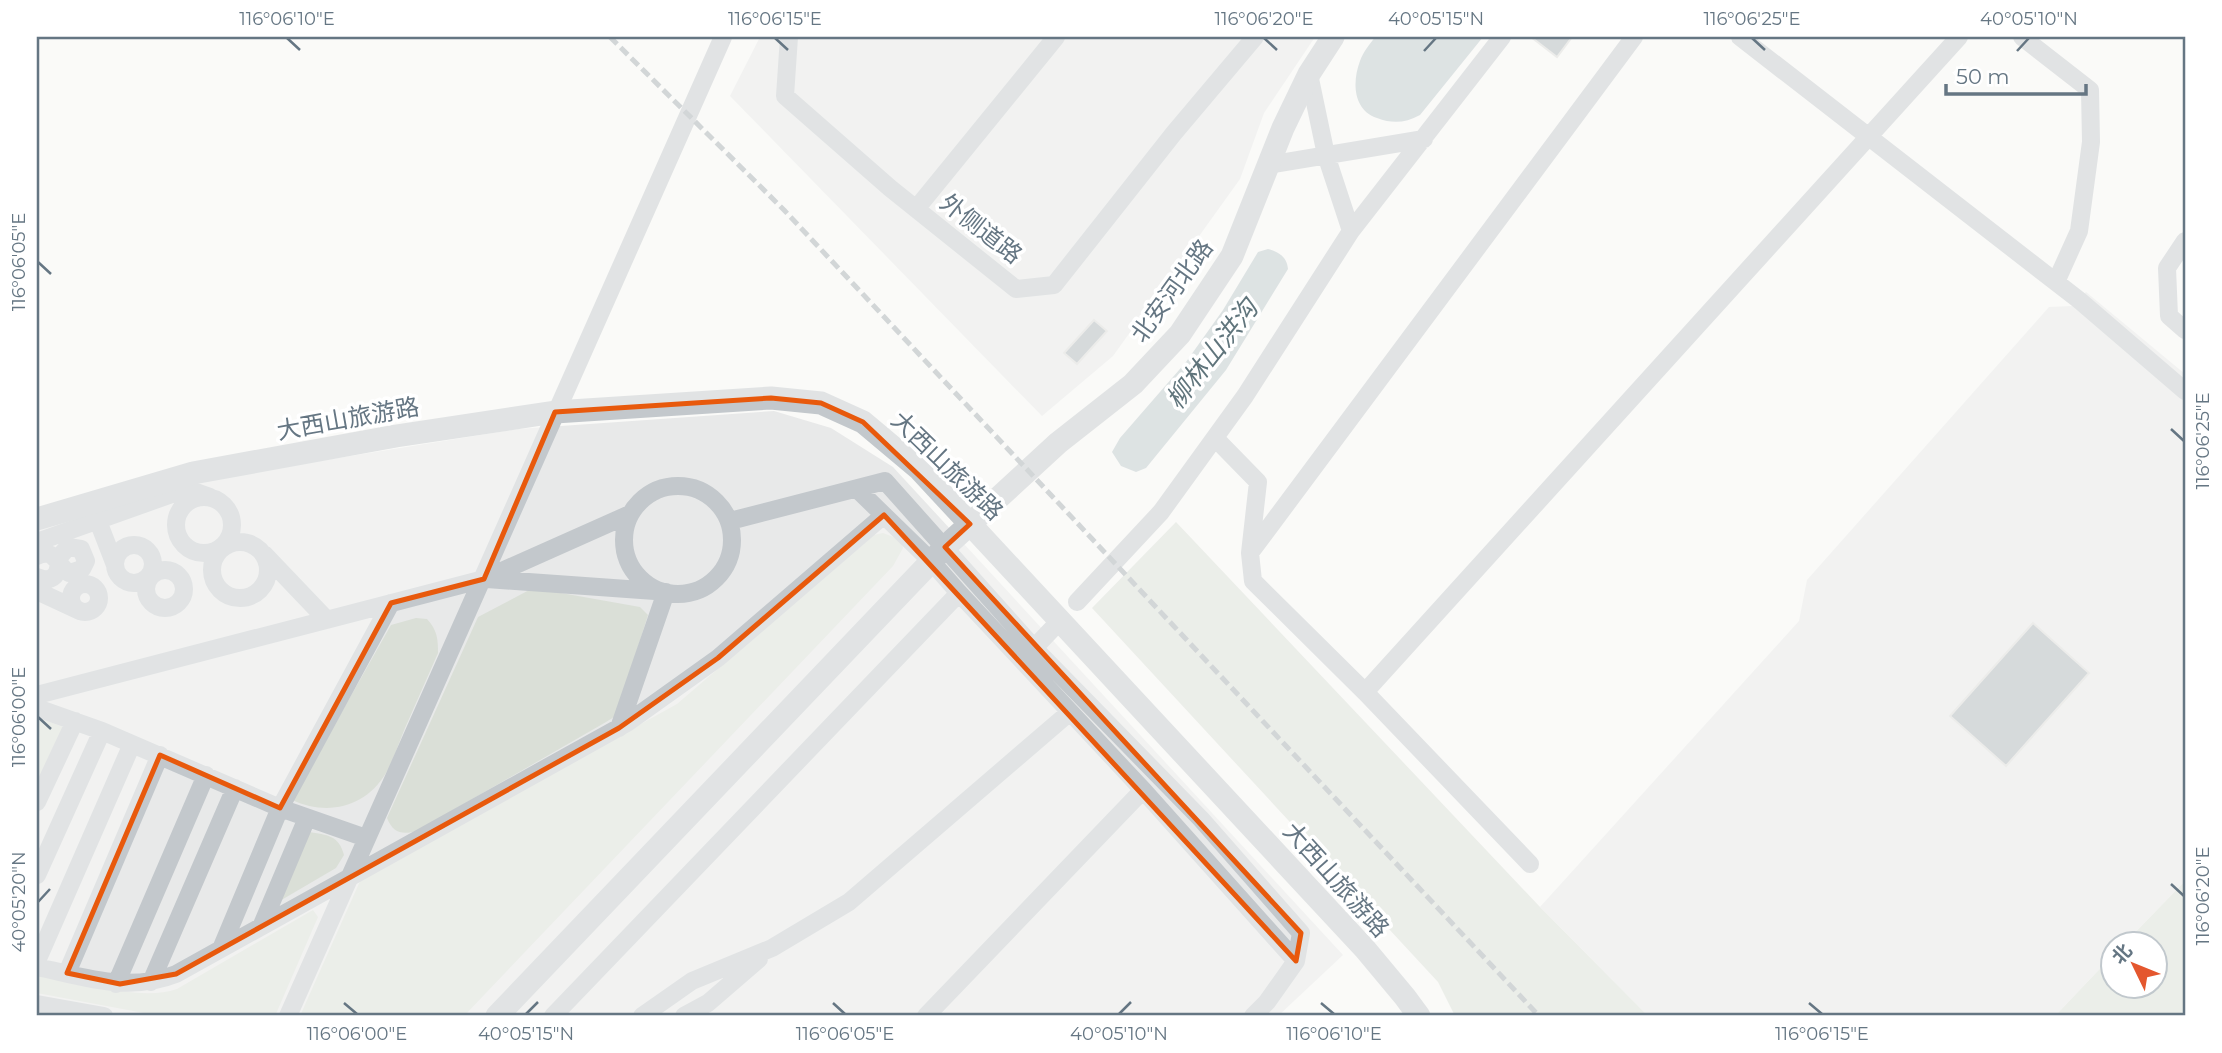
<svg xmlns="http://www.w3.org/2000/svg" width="2222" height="1053" viewBox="0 0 2222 1053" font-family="Montserrat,'Noto Sans SC',sans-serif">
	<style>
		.built { fill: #e8e9e9 }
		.green { fill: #dadfd7 }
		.water { fill: #bbc7cb }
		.building { fill: #aab3b9; stroke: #dcdcda; stroke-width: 2 }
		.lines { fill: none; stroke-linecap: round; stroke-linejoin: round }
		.minor { stroke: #c3c8cc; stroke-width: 18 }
		.tertiary { stroke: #c3c8cc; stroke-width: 23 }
		.rail { stroke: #a2aab0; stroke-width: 5; stroke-dasharray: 10 5; stroke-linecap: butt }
		.marked { fill: none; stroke: #e8590c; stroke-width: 5; stroke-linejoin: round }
		.ticks { fill: none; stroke: #657683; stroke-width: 2.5 }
		.labels { text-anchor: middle; stroke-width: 7; stroke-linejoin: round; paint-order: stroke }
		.street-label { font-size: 24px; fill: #657683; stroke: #fff }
		.water-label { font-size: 26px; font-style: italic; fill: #60757c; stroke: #fff }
		.neatline { fill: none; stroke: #657683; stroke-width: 2.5 }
		.ticks-label { font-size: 18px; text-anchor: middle; fill: #657683 }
	</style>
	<rect width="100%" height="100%" fill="#fafaf8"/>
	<path class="built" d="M 760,37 L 1315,37 L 1264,113 L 1240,179 L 1113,356 L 1042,416 L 730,96 Z
		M 2086,292 L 2185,374 L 2185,881 L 2124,944 L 2114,944 L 2113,955 L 2055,1016 L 1648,1016 L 1540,907 L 1799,621 L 1807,580 L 2049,307 L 2073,306 Z
		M 774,411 L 831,428 L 893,467 L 1343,955 L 1278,1016 L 37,1016 L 37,531 L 183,484 L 244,473 L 518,429 Z"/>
	<path class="green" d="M 1176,522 L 1540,907 L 1648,1016 L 1455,1016 L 1438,982 L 1092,608 Z
		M 883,533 L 901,540 L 903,548 L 893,566 L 464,1016 L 300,1016 L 361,879 L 677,704 L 874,535 Z
		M 533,588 L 640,607 L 648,615 L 619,707 L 614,717 L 606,722 L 417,831 C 402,835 393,833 387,818 L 478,617 Z
		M 416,618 L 427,619 C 437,630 438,638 438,653 C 427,678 416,703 405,728 C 399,742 394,759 386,773 C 365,808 327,816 292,800 L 391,625 Z
		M 42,719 L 63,727 L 37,783 L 37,720 Z
		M 309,832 C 327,835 339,835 344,855 L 336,868 L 278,902 Z
		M 2185,881 L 2185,1016 L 2055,1016 L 2113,955 L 2114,986 L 2156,986 L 2156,944 L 2124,944 Z
		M 313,910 L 318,917 L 275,1016 L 160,1016 L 37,993 L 37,973 C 77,981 139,1002 177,989 Z"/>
	<path class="water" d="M 1375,37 L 1483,37 L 1420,115 C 1405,123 1393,124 1377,118 C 1353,110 1352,82 1360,61 C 1363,52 1370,44 1375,37 Z
		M 1268,249 C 1279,252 1287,257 1288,269 L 1226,370 L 1146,468 L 1136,472 L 1121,466 L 1112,452 L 1120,438 L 1186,362 L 1223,310 L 1258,252 Z"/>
	<path class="building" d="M 1531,37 L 1572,37 L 1557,57 Z
		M 1094,320 L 1107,331 L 1077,364 L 1064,353 Z
		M 2033,623 L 2089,673 L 2006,766 L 1950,716 Z"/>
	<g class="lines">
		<path class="minor" d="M 789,37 L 785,96 L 890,188 L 1016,289 L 1054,285 L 1174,133 L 1255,37
			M 1740,37 L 2079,300 L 2185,391
			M 2022,37 L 2090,90 L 2091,142 L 2079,231 L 2056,282
			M 1309,74 L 1326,155 L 1351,231
			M 1268,165 L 1424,139
			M 916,209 L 1056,37
			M 2185,241 L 2167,268 L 2169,316 L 2185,330
			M 1215,438 L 1258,482 L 1250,553
			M624 540a54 54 0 1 1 108 0a54 54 0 1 1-108 0Z
			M 857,489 L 931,561 L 959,593 L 1143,790 L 1296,961
			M176 525a28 28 0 1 1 56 0a28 28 0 1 1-56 0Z
			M 98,521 L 115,565
			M 730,521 L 885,481 L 1034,648 L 1201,819 L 1301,933 L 1296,961 L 1267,1002 L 1253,1016
			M212 570a28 28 0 1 1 56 0a28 28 0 1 1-56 0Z
			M 37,542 L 183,490 L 193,491 L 210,497
			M115 564a19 19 0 1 1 38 0a19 19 0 1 1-38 0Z
			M 264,554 L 327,620
			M 37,556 C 55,547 57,566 69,573 L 82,569 L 86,561 L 81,549 L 68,547 L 60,556 C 58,567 60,577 46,580 L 37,577
			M146 589a19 19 0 1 1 38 0a19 19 0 1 1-38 0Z
			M 487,579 L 655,591
			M71 598a14 14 0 1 1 28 0a14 14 0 1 1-28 0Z
			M 37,591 L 80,611
			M 1077,602 L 1161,512 L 1245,396 L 1351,231 L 1502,37
			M 1034,648 L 1054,627
			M 1365,692 L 1959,37
			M 37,695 L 484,579 L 630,514
			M 37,708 L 102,731 L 280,808 L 366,838
			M 619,728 L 666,592
			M 37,802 L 75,721
			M 1530,864 L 1365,692 L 1253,581 L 1250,553 L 1634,37
			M 37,875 L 102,731
			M 261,927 L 307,818
			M 221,949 L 280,808 L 391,603
			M 37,961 L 132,744
			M 37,967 C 85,977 128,993 176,974 L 627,723 L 718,658 L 884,515
			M 67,973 L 160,755
			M 151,982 L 235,788
			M 116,984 L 206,775
			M 37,1004 L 104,1016
			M 288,1016 L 723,37
			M 553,1016 L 959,593
			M 642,1016 L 692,981 L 772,948 L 849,902 L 1070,712
			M 684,1016 L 708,1003 L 759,959
			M 926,1016 L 1143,790"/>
		<path class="tertiary" d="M 37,519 L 193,473 L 396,436 L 555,412 L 771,398 L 821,403 L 863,422 L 919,469 L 1365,949 L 1405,997 L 1419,1016
			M 497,1016 L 945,547 L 1058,443 L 1133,384 L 1180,334 L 1232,256 L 1283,128 L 1309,74 L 1333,37"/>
		<path class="rail" d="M 610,37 L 784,210 L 1539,1016"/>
	</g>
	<path d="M0 0H2222V1053H0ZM 771,398 L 821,403 L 863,422 L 970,524 L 945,547 L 1301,933 L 1296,961 L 884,515 L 718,658 L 619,728 L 176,974 L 120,984 L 67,973 L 160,755 L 280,808 L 391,603 L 484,579 L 555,412 Z" fill="#fafaf8" fill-opacity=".55" fill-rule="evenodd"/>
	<path class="marked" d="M 771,398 L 821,403 L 863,422 L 970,524 L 945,547 L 1301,933 L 1296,961 L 884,515 L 718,658 L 619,728 L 176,974 L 120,984 L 67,973 L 160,755 L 280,808 L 391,603 L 484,579 L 555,412 Z"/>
	<path class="ticks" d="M 287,38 L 300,50M 775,38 L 788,50M 1264,38 L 1277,50M 1752,38 L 1765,50M 1424,51 L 1436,38M 2017,51 L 2029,38M 38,262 L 51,274M 2171,429 L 2184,441M 38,717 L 51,729M 2171,884 L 2184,896M 38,902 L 50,889M 344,1003 L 357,1014M 833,1003 L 845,1014M 1321,1003 L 1334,1014M 1809,1003 L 1822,1014M 526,1014 L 538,1002M 1119,1014 L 1131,1002"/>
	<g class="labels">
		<g class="street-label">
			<text transform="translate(981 229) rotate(38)" y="8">外侧道路</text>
			<text transform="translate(1172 291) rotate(-54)" y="8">北安河北路</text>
			<text transform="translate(348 419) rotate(-10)" y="8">大西山旅游路</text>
			<text transform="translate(947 466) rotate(44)" y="8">大西山旅游路</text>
			<text transform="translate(1336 880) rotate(48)" y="8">大西山旅游路</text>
		</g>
		<g class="water-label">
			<text transform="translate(1212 354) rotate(-52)" y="9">柳林山洪沟</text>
		</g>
	</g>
	<rect width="2222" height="1053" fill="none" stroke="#ffffff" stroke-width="77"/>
	<g transform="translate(2134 965) rotate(313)"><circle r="33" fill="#ffffff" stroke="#c1c8cd" stroke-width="2"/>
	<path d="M0-5L12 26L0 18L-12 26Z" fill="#e4572e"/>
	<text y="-10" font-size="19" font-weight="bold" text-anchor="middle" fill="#657683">北</text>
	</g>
	<path d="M1946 84v10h140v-10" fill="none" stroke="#657683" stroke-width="3.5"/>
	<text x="1956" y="84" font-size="21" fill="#657683" stroke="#ffffff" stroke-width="5" paint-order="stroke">50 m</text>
	<rect x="38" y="38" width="2146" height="976" class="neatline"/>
	<g class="ticks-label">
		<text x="287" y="25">116°06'10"E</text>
		<text x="775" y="25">116°06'15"E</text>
		<text x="1264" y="25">116°06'20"E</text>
		<text x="1436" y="25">40°05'15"N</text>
		<text x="1752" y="25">116°06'25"E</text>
		<text x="2029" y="25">40°05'10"N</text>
		<text transform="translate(19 262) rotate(-90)" y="6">116°06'05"E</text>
		<text transform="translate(2203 441) rotate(-90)" y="6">116°06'25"E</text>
		<text transform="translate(19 717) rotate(-90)" y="6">116°06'00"E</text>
		<text transform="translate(2203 896) rotate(-90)" y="6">116°06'20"E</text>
		<text transform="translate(19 902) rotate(-90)" y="6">40°05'20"N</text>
		<text x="357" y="1040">116°06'00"E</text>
		<text x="526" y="1040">40°05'15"N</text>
		<text x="845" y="1040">116°06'05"E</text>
		<text x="1119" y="1040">40°05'10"N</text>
		<text x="1334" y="1040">116°06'10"E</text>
		<text x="1822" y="1040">116°06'15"E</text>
	</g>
</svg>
